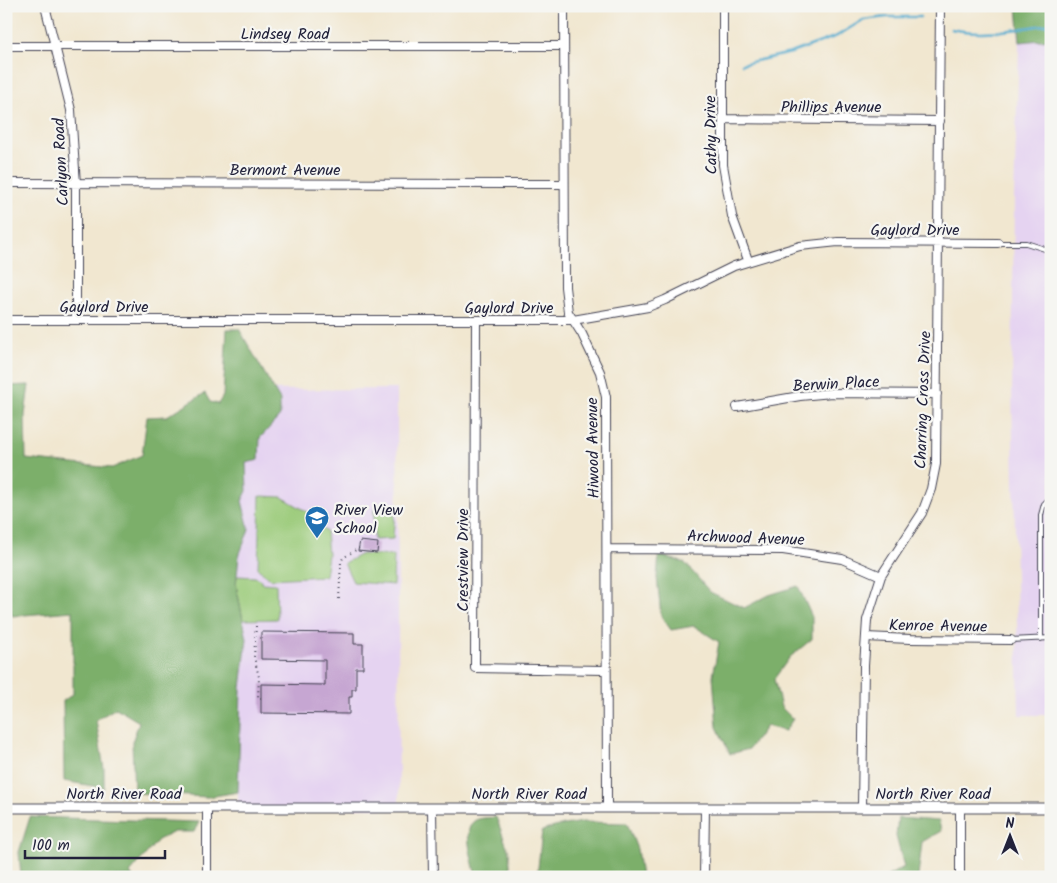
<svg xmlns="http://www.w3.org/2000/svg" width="1057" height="883" viewBox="0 0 1057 883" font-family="Kalam,sans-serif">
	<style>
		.built { fill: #e5d3f1 }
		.green { fill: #9bcb7a; stroke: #5e765a }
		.forest { fill: #7caf6a; stroke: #4f6852 }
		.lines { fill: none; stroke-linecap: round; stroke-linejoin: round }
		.stream { stroke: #51abcf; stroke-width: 2.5 }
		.building { fill: #c6a6d2 }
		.service-casing { stroke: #414051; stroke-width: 6 }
		.minor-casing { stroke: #414051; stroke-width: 10 }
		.tertiary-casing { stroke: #414051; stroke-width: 11 }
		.path { stroke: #414051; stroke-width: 2; stroke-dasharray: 1 4; stroke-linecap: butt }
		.service { stroke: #fff; stroke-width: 4 }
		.minor { stroke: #fff; stroke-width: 8 }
		.tertiary { stroke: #fff; stroke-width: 9 }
		.labels { text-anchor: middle; stroke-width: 4.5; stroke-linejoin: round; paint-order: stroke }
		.street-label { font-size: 16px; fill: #22223b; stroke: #f6f6f2 }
		.poi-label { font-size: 16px; fill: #22223b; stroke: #f6f6f2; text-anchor: start }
	</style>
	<rect width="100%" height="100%" fill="#f6f6f2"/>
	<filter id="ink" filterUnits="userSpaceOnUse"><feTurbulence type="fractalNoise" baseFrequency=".02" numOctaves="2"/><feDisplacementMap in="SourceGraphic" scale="10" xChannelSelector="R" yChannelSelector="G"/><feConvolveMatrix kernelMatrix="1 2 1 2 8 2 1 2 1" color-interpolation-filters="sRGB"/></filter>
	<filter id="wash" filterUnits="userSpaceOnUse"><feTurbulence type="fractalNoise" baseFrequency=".0096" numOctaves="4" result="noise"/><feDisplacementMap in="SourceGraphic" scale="20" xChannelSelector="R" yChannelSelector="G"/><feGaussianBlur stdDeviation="1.12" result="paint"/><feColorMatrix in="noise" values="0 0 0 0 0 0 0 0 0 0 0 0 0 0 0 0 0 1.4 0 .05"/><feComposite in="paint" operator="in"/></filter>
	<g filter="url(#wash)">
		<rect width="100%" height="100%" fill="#f1e7d0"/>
		<path class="built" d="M 1017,6 L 1051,6 L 1051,715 L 1019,715 L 1012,394 L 1014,197 L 1019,46 Z
			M 397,389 L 399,808 L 238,808 L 236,390 Z"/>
		<path class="green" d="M 260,496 L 282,497 L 306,511 L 326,531 L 328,555 L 325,576 L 271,579 L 258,569 Z
			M 374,509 L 395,510 L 393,539 L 374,540 Z
			M 362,554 L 394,556 L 393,585 L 353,582 L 344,563 Z
			M 237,576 L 255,577 L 261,580 L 261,583 L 276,584 L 277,619 L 243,620 L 236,585 Z"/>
		<path class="forest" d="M 1017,6 L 1051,6 L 1051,39 L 1020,42 Z
			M 227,329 L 239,329 L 280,400 L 280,416 L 260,438 L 259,460 L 246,463 L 247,491 L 242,501 L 249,529 L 239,556 L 236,585 L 247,639 L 241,688 L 238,792 L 208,797 L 134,793 L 132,742 L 139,722 L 116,708 L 96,720 L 104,769 L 104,788 L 64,781 L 63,701 L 73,694 L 73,611 L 12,616 L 6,586 L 6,386 L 29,385 L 25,415 L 26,459 L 112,468 L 142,455 L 147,417 L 167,416 L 205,393 L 210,402 L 218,404 L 223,396 Z
			M 659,555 L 685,563 L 710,592 L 744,608 L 769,595 L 798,586 L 812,617 L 812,639 L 790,657 L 774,679 L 781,707 L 793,719 L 785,731 L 766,726 L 749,749 L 730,754 L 717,727 L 713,676 L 719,642 L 694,626 L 671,630 L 661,616 L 657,577 Z
			M 30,817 L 199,822 L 194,832 L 174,832 L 158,840 L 130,873 L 133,877 L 21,877 L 19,852 Z
			M 496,817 L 509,852 L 511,877 L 476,877 C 474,864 462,831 473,822 C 478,817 489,818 496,817 Z
			M 898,818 L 939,821 L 941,831 L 922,842 L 918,877 L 886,877 L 904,867 L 896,836 Z
			M 582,822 L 627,823 L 637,849 L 641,877 L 537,877 L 542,831 L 558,826 Z"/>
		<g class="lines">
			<path class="stream" d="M 951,29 C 984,36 1018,29 1051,24
				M 742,64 L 791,53 L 837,36 L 863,20 L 887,17 L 920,17"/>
		</g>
		<g id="blocks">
			<path class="building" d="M 360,541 L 378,543 L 377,553 L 358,551 Z
				M 261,632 L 354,633 L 354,644 L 363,644 L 363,668 L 356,668 L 356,689 L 352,689 L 352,697 L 349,697 L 349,714 L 261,713 L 261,684 L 325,685 L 325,660 L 261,659 Z"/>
		</g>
	</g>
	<g filter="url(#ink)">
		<use href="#blocks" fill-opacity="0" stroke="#414051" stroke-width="1"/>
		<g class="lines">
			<defs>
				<path id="service" d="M 998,243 L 1026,243 L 1051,251
					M 1041,639 L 1041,515 L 1044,504 L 1051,497
					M 1011,640 L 1051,638"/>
				<path id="minor" d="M 45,6 L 71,110 L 76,184 L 76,319
					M 564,6 L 565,287 L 568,312 L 582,334 L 600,372 L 606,397 L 607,808
					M 723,6 L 723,165 L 732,216 L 748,260
					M 6,46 L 564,46
					M 723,119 L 940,121
					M 6,183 L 563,184
					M 6,320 L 573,320 L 648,307 L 665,300 L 734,266 L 800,246 L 838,242 L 998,243
					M 476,321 L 475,668 L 606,670
					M 737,407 L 800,396 L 832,393 L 937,394
					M 607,549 L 783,550 L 842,559 L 881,576
					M 866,637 L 910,639 L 1011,640
					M 432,808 L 433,877
					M 862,808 L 864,666 L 867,620 L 881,576 L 922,513 L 931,489 L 936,464 L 940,6
					M 207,877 L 207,808
					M 704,877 L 705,808
					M 960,877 L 960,808"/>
				<path id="tertiary" d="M 6,808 L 1051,808"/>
			</defs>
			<use href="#service" class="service-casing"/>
			<use href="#minor" class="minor-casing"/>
			<use href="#tertiary" class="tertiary-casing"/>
			<path class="path" d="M 339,599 L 341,562 L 343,558 L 359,548
				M 256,626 L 254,657 L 259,677 L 258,698 L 261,698"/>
			<use href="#service" class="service"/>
			<use href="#minor" class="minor"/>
			<use href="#tertiary" class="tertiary"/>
		</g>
	</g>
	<defs>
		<symbol id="school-pin" viewBox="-11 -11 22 30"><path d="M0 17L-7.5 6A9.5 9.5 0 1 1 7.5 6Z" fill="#1f6fb2" stroke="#f6f6f2"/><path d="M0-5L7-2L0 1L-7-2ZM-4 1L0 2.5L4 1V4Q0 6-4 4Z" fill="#fff"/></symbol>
	</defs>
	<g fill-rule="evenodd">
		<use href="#school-pin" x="303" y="504" width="28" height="38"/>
	</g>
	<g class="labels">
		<g class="street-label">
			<text x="285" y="39">Lindsey Road</text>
			<text x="831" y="112">Phillips Avenue</text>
			<text transform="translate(710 135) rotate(-91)" y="6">Cathy Drive</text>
			<text transform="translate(60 162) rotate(-93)" y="6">Carlyon Road</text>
			<text x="285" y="175">Bermont Avenue</text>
			<text x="915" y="235">Gaylord Drive</text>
			<text x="104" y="312">Gaylord Drive</text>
			<text x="509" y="313">Gaylord Drive</text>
			<text transform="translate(836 383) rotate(-3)" y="6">Berwin Place</text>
			<text transform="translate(922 400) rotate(-88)" y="6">Charring Cross Drive</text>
			<text transform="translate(592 448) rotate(-91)" y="6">Hiwood Avenue</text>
			<text transform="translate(746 537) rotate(2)" y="6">Archwood Avenue</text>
			<text transform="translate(462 560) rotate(-90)" y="6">Crestview Drive</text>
			<text transform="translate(938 625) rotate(1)" y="6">Kenroe Avenue</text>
			<text x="124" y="799">North River Road</text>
			<text x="529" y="799">North River Road</text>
			<text x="933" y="799">North River Road</text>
		</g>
		<g class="poi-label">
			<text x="334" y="515">River View<tspan x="334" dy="18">School</tspan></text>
		</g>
	</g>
	<rect width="1057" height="883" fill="none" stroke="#f6f6f2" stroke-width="25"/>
	<g transform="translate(1010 836)" stroke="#f6f6f2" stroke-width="4" paint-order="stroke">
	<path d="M0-4L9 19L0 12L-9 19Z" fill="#22223b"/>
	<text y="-8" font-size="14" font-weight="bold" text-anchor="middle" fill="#22223b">N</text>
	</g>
	<path d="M25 850v8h140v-8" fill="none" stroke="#22223b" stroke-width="2.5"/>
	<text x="32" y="850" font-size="15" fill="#22223b" stroke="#f6f6f2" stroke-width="4" paint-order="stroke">100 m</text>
</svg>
